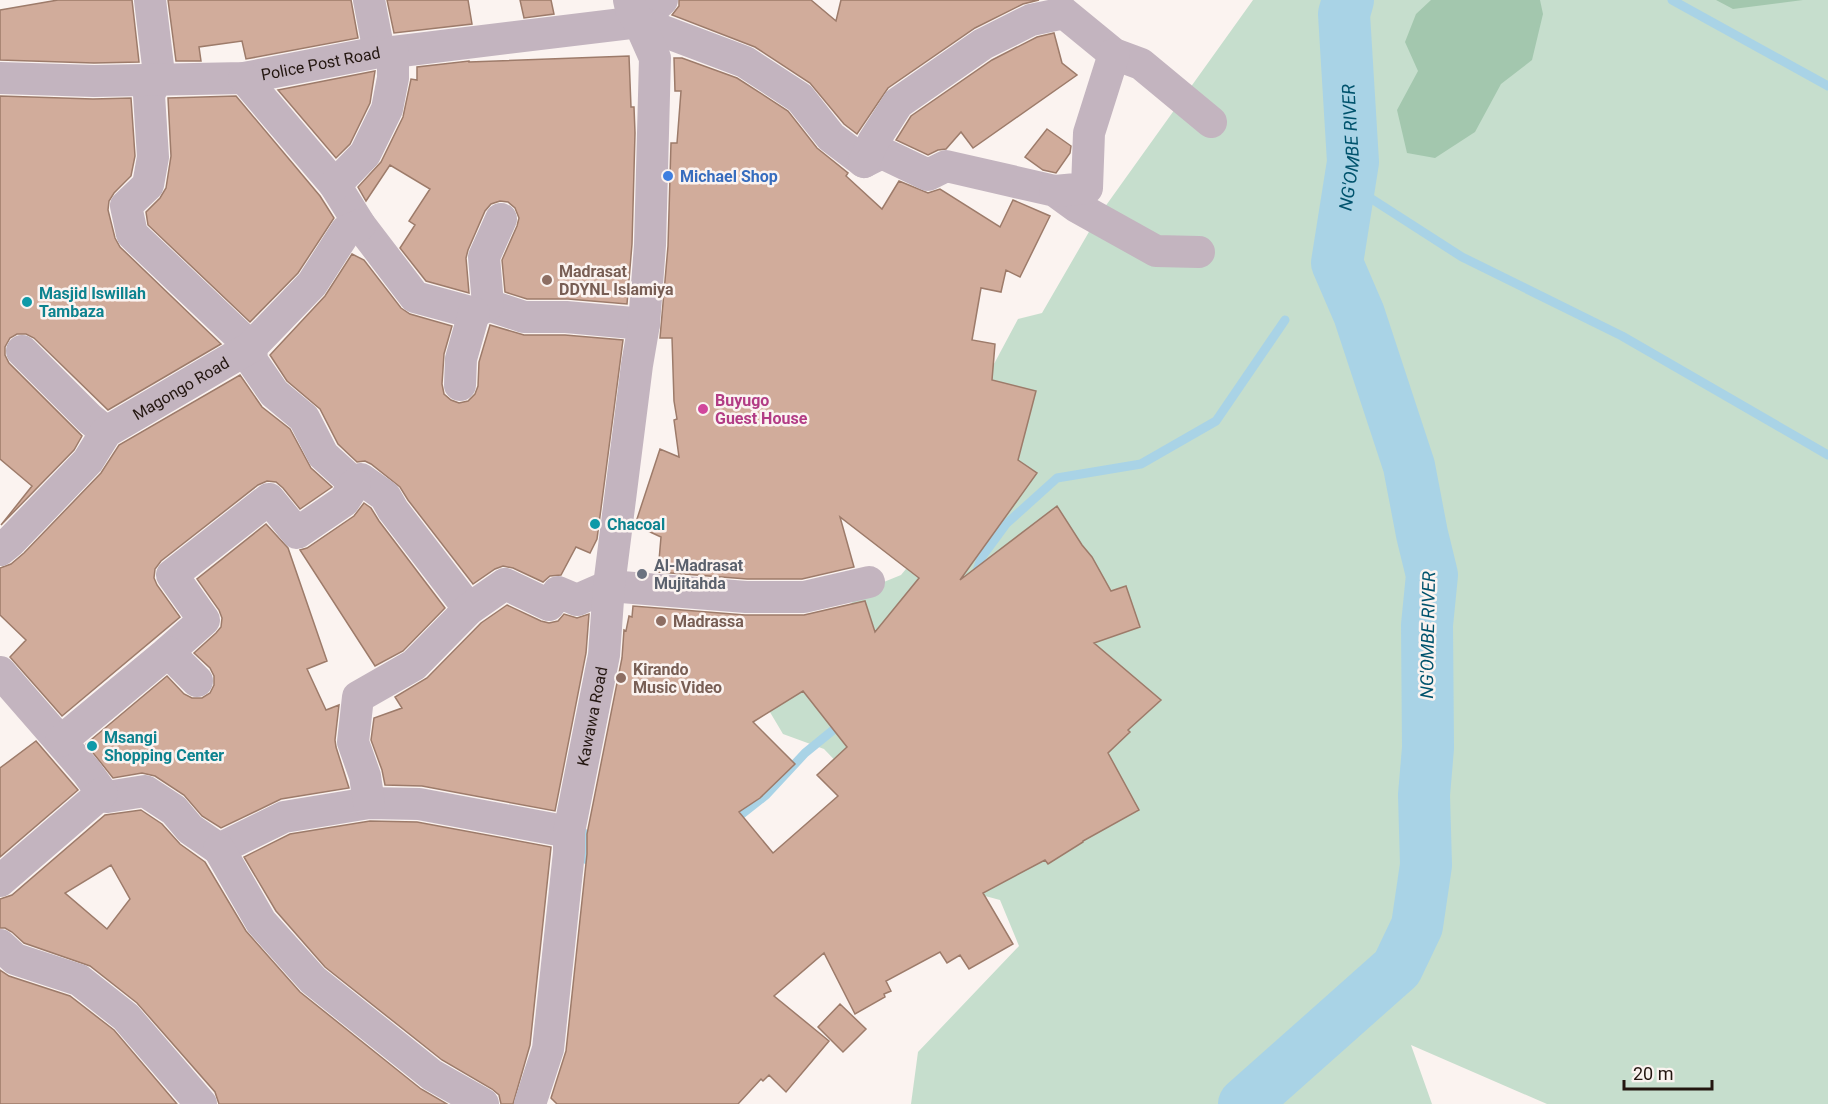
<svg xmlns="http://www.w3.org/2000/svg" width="1828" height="1104" viewBox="0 0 1828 1104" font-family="Roboto,sans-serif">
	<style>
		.green { fill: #c6decd }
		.forest { fill: #a3c7ae }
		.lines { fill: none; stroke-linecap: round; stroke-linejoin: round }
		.stream { stroke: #a9d3e6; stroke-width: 9 }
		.river { stroke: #a9d3e6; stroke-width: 52 }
		.building { fill: #d1ac9b; stroke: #9d7b6a; stroke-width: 1.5; fill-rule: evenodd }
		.minor { stroke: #c3b4bf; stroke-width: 32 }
		.shop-dot { fill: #3f7fe0; stroke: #fbf3f0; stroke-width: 2 }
		.education-dot { fill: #8d6e63; stroke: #fbf3f0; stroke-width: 2 }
		.culture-dot { fill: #0f9aa8; stroke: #fbf3f0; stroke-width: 2 }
		.hotel-dot { fill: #d1479c; stroke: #fbf3f0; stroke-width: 2 }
		.worship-dot { fill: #6b7280; stroke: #fbf3f0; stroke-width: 2 }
		.labels { text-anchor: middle; stroke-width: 5; stroke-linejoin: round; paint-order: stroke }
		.street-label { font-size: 16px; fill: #231610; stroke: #fbf3f0 }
		.shop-label { font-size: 16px; font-weight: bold; fill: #366cbe; stroke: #fbf3f0; text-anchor: start }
		.education-label { font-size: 16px; font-weight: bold; fill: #785e54; stroke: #fbf3f0; text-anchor: start }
		.culture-label { font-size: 16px; font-weight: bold; fill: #0d838f; stroke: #fbf3f0; text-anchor: start }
		.hotel-label { font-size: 16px; font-weight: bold; fill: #b23c85; stroke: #fbf3f0; text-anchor: start }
		.worship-label { font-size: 16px; font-weight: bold; fill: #5b616d; stroke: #fbf3f0; text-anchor: start }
		.water-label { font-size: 18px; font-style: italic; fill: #00536d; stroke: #fbf3f0 }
	</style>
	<rect width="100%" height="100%" fill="#fbf3f0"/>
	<path class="green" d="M 1253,0 L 1828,0 L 1828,1104 L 1547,1104 L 1411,1045 L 1432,1104 L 911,1104 L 918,1052 L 1019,946 L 1000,900 L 959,889 L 824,749 L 783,734 L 761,697 L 849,605 L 869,588 L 901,575 L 929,541 L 979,392 L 1018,319 L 1042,313 L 1097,218 Z"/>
	<path class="forest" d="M 1431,0 L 1540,0 L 1543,14 L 1532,60 L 1501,84 L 1475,132 L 1435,158 L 1407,153 L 1397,110 L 1418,71 L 1405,42 L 1416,14 Z
		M 1716,0 L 1803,0 L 1733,9 Z"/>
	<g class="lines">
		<path class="stream" d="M 1672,0 L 1828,86
			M 1350,185 L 1462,257 L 1622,336 L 1828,455
			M 975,577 L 981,558 L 1006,524 L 1057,478 L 1141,464 L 1216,421 L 1285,320
			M 733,821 L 766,795 L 805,753 L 843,722
			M 584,833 L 587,860 L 594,859"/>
		<path class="river" id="s1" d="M 1244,1104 L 1397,968 L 1417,926 L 1426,865 L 1424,795 L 1428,748 L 1427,625 L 1432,575 L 1422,534 L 1409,466 L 1359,314 L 1337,263 L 1353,162 L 1344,14 L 1348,0"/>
	</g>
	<path class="building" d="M 58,0 L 132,0 L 139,62 L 94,63 L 0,60 L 0,10 Z
		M 168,0 L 351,0 L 358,38 L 246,59 L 242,41 L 199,47 L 201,61 L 176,61 Z
		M 387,0 L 468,0 L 472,24 L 394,33 Z
		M 520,0 L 551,0 L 554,14 L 524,18 Z
		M 679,0 L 811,0 L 836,21 L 841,0 L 1039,0 L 1023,4 L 975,28 L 888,88 L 857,134 L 844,124 L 810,83 L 755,47 L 672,15 L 679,6 Z
		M 1054,33 L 1062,63 L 1077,75 L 973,148 L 961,132 L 946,149 L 938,150 L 928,155 L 896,140 L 911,116 L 992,60 L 1037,37 Z
		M 629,56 L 631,107 L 634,107 L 635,133 L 632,244 L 627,304 L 568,299 L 527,299 L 505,292 L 502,260 L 517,226 L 519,218 L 515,208 L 508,202 L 500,201 L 491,204 L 485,211 L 468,250 L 466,258 L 469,293 L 426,281 L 400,248 L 415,225 L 409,221 L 430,189 L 390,165 L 366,201 L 358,187 L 381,162 L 403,117 L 411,79 L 417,80 L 417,67 L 469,61 L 469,62 Z
		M 674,58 L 682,58 L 737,78 L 788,111 L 817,148 L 848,173 L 846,176 L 882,209 L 899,181 L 928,193 L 940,189 L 1000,227 L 1013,200 L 1050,216 L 1020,277 L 1006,270 L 1001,292 L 981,288 L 972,340 L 995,344 L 992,380 L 1036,391 L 1018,460 L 1037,473 L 960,580 L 1057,506 L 1082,545 L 1092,557 L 1111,591 L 1126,586 L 1140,627 L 1094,643 L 1161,700 L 1128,730 L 1130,732 L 1108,753 L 1139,810 L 1083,841 L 1083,842 L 1048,864 L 1045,860 L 983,893 L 1013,944 L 969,969 L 960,955 L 947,963 L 940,952 L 886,981 L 891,991 L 884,994 L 885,997 L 855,1014 L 824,953 L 774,996 L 829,1041 L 786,1092 L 769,1075 L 763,1081 L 761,1079 L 738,1104 L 557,1104 L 551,1098 L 566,1051 L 587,854 L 587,834 L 622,658 L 624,630 L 626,631 L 629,616 L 632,617 L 633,606 L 745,615 L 804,615 L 865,601 L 875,632 L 919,578 L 840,517 L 854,567 L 802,579 L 747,579 L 658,572 L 661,537 L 635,525 L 660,449 L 679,457 L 674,420 L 677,419 L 674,401 L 672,338 L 660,338 L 668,246 L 671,143 L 677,143 L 681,91 L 675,91 ZM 803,691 L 847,747 L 817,775 L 838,796 L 773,853 L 739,812 L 760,798 L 795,764 L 753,722 Z
		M 375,71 L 370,103 L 350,144 L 336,158 L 278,90 Z
		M 0,96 L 93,99 L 131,98 L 135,156 L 131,176 L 114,193 L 109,201 L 108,210 L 115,238 L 120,247 L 221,344 L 108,410 L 34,338 L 26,334 L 17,334 L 10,338 L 5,347 L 5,355 L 9,363 L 82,436 L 74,450 L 1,525 L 32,486 L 0,459 Z
		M 236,96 L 320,196 L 334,218 L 298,273 L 250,322 L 148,225 L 146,212 L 160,198 L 166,188 L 171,156 L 168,98 Z
		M 1047,129 L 1071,146 L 1070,153 L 1056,173 L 1043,170 L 1025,157 Z
		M 352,254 L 364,260 L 401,308 L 410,314 L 452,326 L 444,354 L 442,384 L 444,394 L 451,400 L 459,403 L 468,401 L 475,394 L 478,386 L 479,362 L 490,325 L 524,335 L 565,335 L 623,340 L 597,539 L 590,553 L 576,547 L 561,575 L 550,576 L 543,582 L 513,568 L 503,566 L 495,569 L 473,584 L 408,500 L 400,487 L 371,464 L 365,461 L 357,462 L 338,444 L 320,409 L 287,381 L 270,355 L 325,296 Z
		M 240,375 L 262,407 L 290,429 L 311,468 L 332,487 L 300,509 L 283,488 L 276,482 L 267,481 L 258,485 L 161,561 L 155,569 L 154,578 L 157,585 L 180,617 L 62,716 L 10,657 L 26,640 L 0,615 L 0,568 L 11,564 L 24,553 L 101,473 L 119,445 Z
		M 364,503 L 371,508 L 379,521 L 445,608 L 403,651 L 375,666 L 300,550 L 307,548 L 354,516 Z
		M 266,524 L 288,548 L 327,661 L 307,669 L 326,710 L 339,705 L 335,740 L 336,747 L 349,788 L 281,799 L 221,828 L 202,816 L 184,795 L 155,776 L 142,773 L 113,778 L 86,744 L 167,676 L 184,694 L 192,698 L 202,698 L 210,693 L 214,685 L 214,676 L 210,668 L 194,653 L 216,633 L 221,627 L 222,618 L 219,610 L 197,579 Z
		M 507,605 L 541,621 L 549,623 L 558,621 L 564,614 L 577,618 L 589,614 L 586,653 L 555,811 L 422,786 L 385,785 L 382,770 L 371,740 L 374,718 L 402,708 L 395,697 L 427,678 L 481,623 Z
		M 36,741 L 78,790 L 0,857 L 0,768 Z
		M 141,810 L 162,824 L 180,844 L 205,862 L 246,931 L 300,992 L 421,1089 L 447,1104 L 219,1104 L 215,1092 L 137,1003 L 90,966 L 24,943 L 12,932 L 5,928 L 0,928 L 0,899 L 12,895 L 105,815 ZM 111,865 L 130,899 L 107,929 L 65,893 Z
		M 370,821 L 417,822 L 551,847 L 530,1045 L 513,1104 L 501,1104 L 499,1095 L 492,1089 L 442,1060 L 325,967 L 276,911 L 244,857 L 290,834 Z
		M 0,970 L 9,976 L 70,996 L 114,1030 L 177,1104 L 0,1104 Z
		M 840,1004 L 866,1029 L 843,1052 L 818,1027 Z"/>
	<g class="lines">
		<g class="minor">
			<path d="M 150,0 L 158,66 L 156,79 L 149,95 L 153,157 L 148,185 L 126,206 L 132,234 L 251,347 L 252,361 L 274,393 L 304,418 L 323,455 L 355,484 L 361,479 L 385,496 L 393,510 L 469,609"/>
			<path d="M 369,0 L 379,52"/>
			<path d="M 639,22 L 662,0"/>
			<path id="s2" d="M 0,78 L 94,81 L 244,78 L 379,52 L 393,52 L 639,22 L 745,62 L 800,98 L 831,137 L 864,162 L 882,153 L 928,175 L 946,166 L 1055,191 L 1077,207 L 1156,251 L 1199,252"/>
			<path d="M 244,78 L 335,185 L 360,225 L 415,297 L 474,313 L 488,305 L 524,317 L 566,317 L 644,324"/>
			<path d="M 864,162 L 873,142 L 898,103 L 983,44 L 1031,20 L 1064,13 L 1114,54 L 1141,64 L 1211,122"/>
			<path d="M 335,185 L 365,154 L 387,109 L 393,78 L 393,52"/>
			<path d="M 1055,191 L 1087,188 L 1089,133 L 1114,54"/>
			<path d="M 488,305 L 484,257 L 501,219"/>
			<path d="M 22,351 L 90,419 L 106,432"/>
			<path d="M 460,385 L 461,359 L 474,313"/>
			<path id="s3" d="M 0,550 L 11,541 L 88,461 L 106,432 L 251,347 L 312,284 L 346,231 L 360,225"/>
			<path d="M 168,652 L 204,620 L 172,575 L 269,499 L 297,533 L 344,501 L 355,484"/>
			<path d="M 0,672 L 87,772 L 102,793 L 107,797 L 145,791 L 174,810 L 190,829 L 219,849 L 284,817 L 369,803 L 419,804 L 569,832"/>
			<path d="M 61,741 L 168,652 L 197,681"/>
			<path d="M 369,803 L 365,776 L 353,742 L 358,697 L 414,665 L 469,609 L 505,584 L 549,605 L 558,592 L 577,600 L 609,586 L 746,597 L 804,597 L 869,582"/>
			<path d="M 219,849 L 261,922 L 313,980 L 432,1075 L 483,1104"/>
			<path d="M 0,881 L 102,793"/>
			<path d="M 0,945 L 15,959 L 79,980 L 126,1017 L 201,1104"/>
			<path id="s4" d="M 530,1104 L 548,1049 L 569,852 L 569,832 L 604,655 L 609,586 L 637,365 L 644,324 L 650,245 L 655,58 L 639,22 L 631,9 L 629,0"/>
		</g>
	</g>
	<circle class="shop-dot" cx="668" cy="176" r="6"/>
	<g class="education-dot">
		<circle cx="547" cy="280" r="6"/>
		<circle cx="661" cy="621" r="6"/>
		<circle cx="621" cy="678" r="6"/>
	</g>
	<g class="culture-dot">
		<circle cx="27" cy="302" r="6"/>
		<circle cx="595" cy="524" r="6"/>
		<circle cx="92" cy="746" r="6"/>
	</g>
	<circle class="hotel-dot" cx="703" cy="409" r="6"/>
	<circle class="worship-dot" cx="642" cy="574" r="6"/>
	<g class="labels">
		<g class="street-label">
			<text dy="6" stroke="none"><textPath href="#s2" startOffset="322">Police Post Road</textPath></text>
			<text dy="6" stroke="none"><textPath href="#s3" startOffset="246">Magongo Road</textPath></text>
			<text dy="6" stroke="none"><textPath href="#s4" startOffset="394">Kawawa Road</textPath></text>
		</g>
		<g class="shop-label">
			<text x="680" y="182">Michael Shop</text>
		</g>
		<g class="education-label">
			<text x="559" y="277">Madrasat<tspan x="559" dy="18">DDYNL Islamiya</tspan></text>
			<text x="673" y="627">Madrassa</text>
			<text x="633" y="675">Kirando<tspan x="633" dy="18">Music Video</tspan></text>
		</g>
		<g class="culture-label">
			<text x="39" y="299">Masjid Iswillah<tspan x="39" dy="18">Tambaza</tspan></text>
			<text x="607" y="530">Chacoal</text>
			<text x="104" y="743">Msangi<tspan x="104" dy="18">Shopping Center</tspan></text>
		</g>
		<g class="hotel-label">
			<text x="715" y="406">Buyugo<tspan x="715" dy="18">Guest House</tspan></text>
		</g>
		<g class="worship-label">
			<text x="654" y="571">Al-Madrasat<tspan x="654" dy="18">Mujitahda</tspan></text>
		</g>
		<g class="water-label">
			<text dy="6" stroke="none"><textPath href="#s1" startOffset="1047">NG'OMBE RIVER</textPath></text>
			<text transform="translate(1428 635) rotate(-89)" y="6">NG'OMBE RIVER</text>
		</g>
	</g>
	<path d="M1624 1080v9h88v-9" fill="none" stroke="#231610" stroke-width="3"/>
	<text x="1633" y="1080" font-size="18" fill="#231610" stroke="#fbf3f0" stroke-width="4.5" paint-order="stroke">20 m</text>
</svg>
